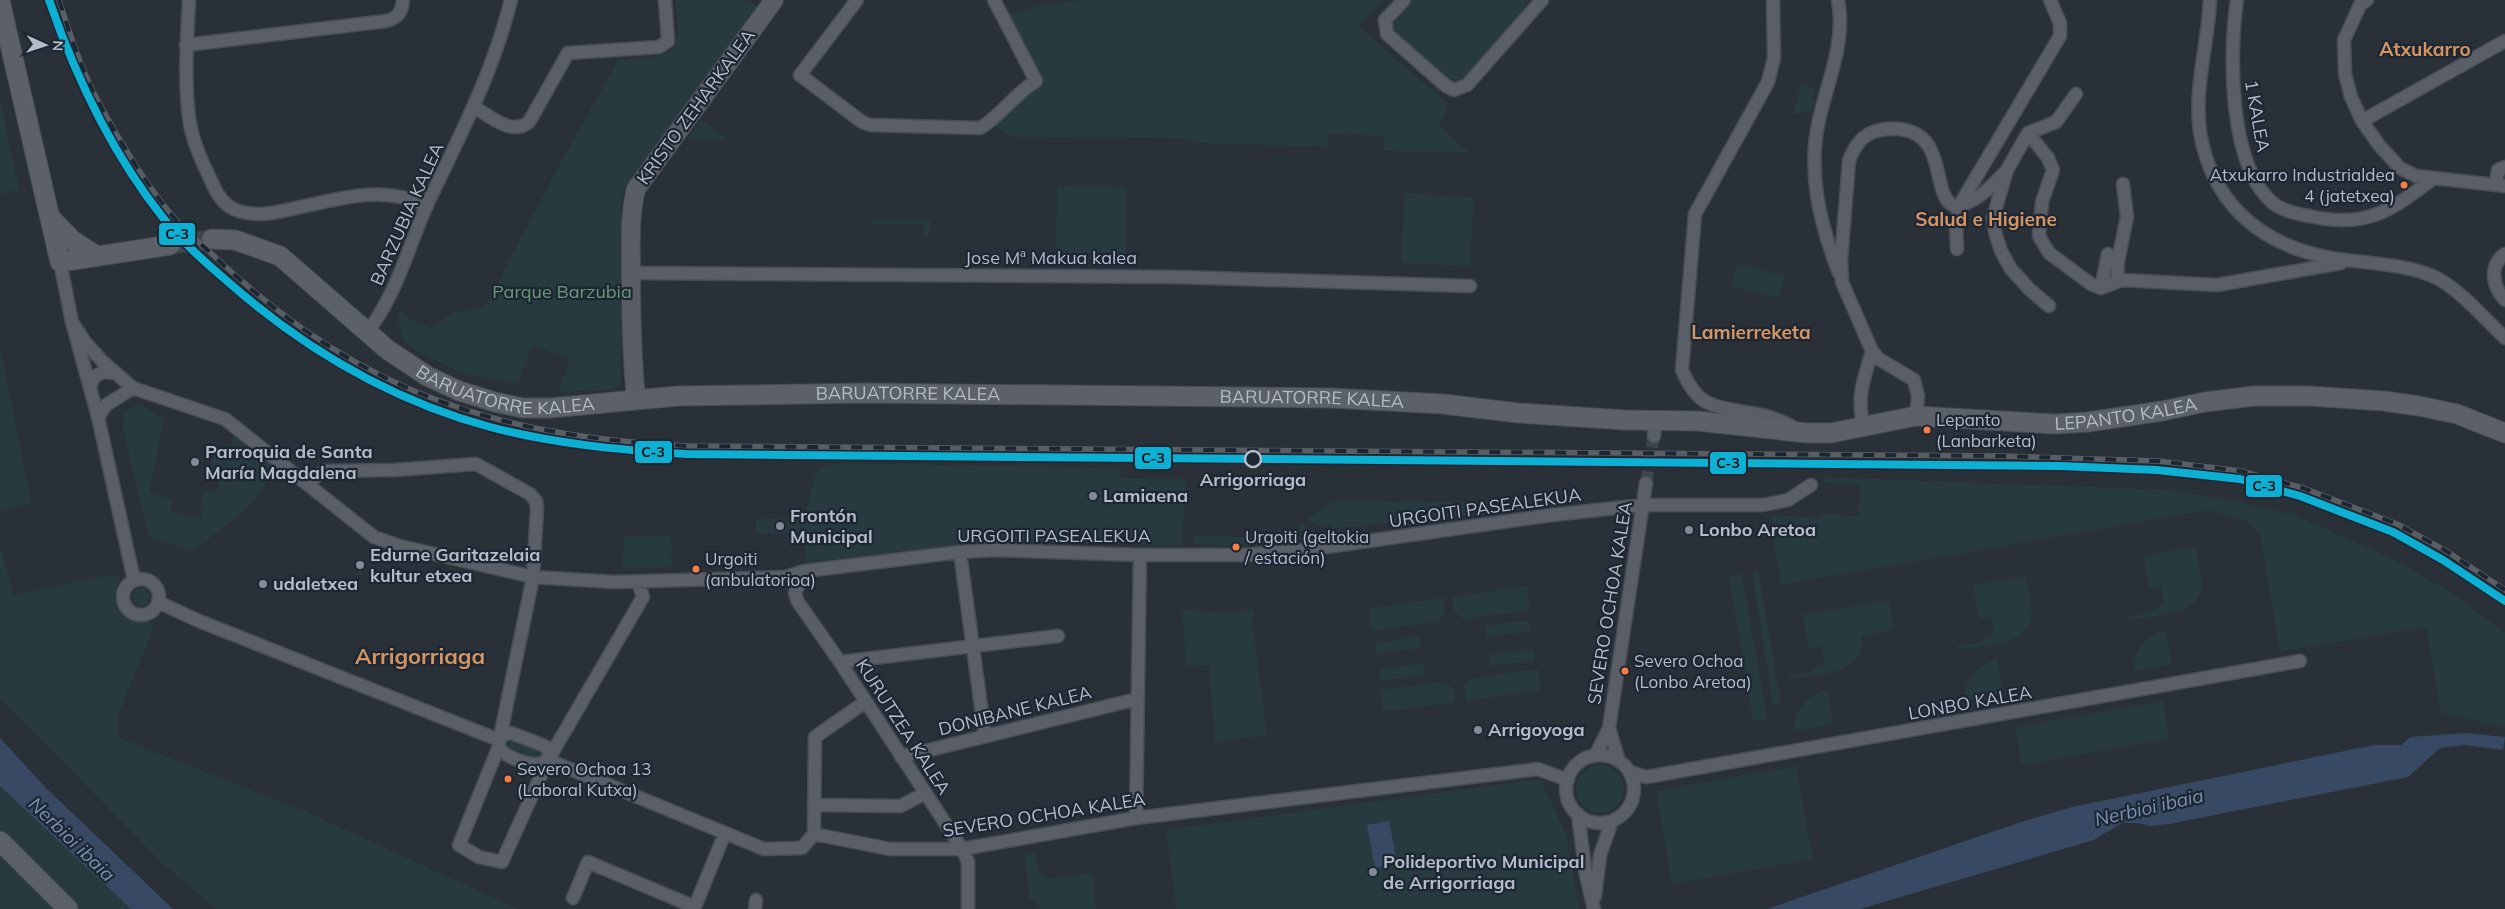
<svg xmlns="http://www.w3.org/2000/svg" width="2505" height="909" viewBox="0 0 2505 909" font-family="Mulish,sans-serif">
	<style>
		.green { fill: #273a3e }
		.water { fill: #384963 }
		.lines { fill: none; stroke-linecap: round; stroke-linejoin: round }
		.street-tunnel { stroke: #3f454e; stroke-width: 12; stroke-dasharray: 12 6; stroke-linecap: butt }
		.primary-tunnel { stroke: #3f454e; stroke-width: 19; stroke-dasharray: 19 9; stroke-linecap: butt }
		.street-casing { stroke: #484c53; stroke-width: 15 }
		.secondary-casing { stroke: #484c53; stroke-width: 20 }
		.primary-casing { stroke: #484c55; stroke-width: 21 }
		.street { stroke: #5a5e66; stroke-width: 12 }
		.secondary { stroke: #595d64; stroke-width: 18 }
		.primary { stroke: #5c6168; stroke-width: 19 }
		.rail-casing { stroke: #595d64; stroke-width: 5.5 }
		.rail { stroke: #1d2633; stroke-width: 4; stroke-dasharray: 11; stroke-linecap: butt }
		.rail-1-casing { stroke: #1d2633; stroke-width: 11 }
		.rail-1 { stroke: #0dafd3; stroke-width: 8 }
		.bus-dot { fill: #f77d43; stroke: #1d2633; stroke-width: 2 }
		.stop-dot { fill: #1d2633; stroke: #b4bcc9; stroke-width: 2.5 }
		.poi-dot { fill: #848b96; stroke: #1d2633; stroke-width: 2 }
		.labels { text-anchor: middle; stroke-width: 4.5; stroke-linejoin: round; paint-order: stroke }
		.bus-label { font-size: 17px; fill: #b4bcc9; stroke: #1d2633; text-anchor: start }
		.street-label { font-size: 18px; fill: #b4bcc9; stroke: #1d2633 }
		.park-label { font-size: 18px; fill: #6b9a76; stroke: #1d2633 }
		.poi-label { font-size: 18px; font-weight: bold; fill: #b4bcc9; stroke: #1d2633; text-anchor: start }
		.stop-label { font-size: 18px; font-weight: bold; fill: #b4bcc9; stroke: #1d2633 }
		.neighbourhood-label { font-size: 19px; font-weight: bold; fill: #d59563; stroke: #1d2633 }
		.water-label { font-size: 19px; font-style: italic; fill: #7c92b1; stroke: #1d2633 }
		.district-label { font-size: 22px; font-weight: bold; fill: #d59563; stroke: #1d2633 }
		.line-badge { stroke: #1d2633; stroke-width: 2 }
		.pale-badge-label { font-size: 14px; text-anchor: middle; font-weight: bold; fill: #111 }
	</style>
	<rect width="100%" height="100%" fill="#2a3038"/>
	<path class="green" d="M 675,0 L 741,0 L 759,7 L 626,185 L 621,203 L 621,383 L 612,390 L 558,392 L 570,359 L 533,345 L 518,383 L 468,375 L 423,355 L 405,342 L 398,322 L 400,310 L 408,318 L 432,328 L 452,313 L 485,307 L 555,173 L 618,60 C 636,58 671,62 677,39 C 680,28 676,11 675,0 Z
		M 1085,0 L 1383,0 L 1359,27 L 1447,103 L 1446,114 L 1438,125 L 1470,153 L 1383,151 L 1384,136 L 1328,134 L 1327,147 L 1198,143 L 1180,138 L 1013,137 L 989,123 L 1036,81 L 1008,16 L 1042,5 Z
		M 1414,0 L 1535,0 L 1459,86 L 1455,86 L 1392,30 L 1392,25 Z
		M 1801,84 L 1815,88 L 1812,97 L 1815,98 L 1812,112 L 1793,114 Z
		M 0,97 L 19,190 L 0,194 Z
		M 701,120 L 702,120 L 728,140 L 687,140 Z
		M 1057,186 L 1127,187 L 1126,254 L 1056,253 Z
		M 1405,193 L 1474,197 L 1470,266 L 1401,263 Z
		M 871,220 L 930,220 L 930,233 L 924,238 L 923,224 L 871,224 Z
		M 1737,264 L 1785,276 L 1779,298 L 1731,286 Z
		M 0,348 L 31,503 L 0,511 Z
		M 136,405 L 142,405 L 164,419 L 149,493 L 173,499 L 170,511 L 200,519 L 203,508 L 200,507 L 205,490 L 216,493 L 222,474 L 210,470 L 215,450 L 229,453 L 236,431 L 276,468 L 248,508 L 193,551 L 149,537 L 123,429 L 124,413 Z
		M 837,463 L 1120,468 L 1120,478 L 1186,479 L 1182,546 L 996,540 L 805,563 L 804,533 L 756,534 L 756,519 L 804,518 L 815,475 L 821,469 Z
		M 1823,477 L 2170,490 L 2231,500 L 2297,516 L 2393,559 L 2451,592 L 2505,633 L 2505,727 L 2441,713 L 2426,627 L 2280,652 L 2260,535 L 2248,521 L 2209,510 L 1781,585 L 1769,514 L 1819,518 L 1820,513 L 1858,516 L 1861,485 L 1823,482 Z
		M 1339,501 L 1521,502 L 1530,508 L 1333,529 L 1328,525 L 1316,526 L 1308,518 L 1328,504 Z
		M 1302,523 L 1308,529 L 1298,532 L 1298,538 L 1259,546 L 1194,544 L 1194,535 L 1259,538 L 1294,531 Z
		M 671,535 L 672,567 L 622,569 L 624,536 Z
		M 0,545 L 14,595 L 114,574 L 121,579 C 106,600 123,629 149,621 L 154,627 L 117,718 L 119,738 L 307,812 L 518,909 L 216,909 L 164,865 L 0,698 Z
		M 2195,546 C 2198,559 2203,576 2201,589 C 2196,617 2150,616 2127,620 L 2127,617 L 2152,612 L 2152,610 L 2158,609 L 2158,606 L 2164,605 L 2161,587 L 2149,589 L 2143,556 Z
		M 1758,571 L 1781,702 L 1773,704 L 1752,572 Z
		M 1742,574 L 1767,719 L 1753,721 L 1729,576 Z
		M 2026,576 C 2028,589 2034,605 2031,618 C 2027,646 1980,646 1958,649 L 1957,646 L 1982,642 L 1982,639 L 1994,634 L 1991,617 L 1979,619 L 1973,585 Z
		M 1527,586 L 1530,610 L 1464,619 L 1454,612 L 1452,597 Z
		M132 597a9 9 0 1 1 18 0a9 9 0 1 1-18 0Z
		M 1444,598 L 1445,613 L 1438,622 L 1372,631 L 1369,608 Z
		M 1889,600 L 1894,630 L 1861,636 C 1867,676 1815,675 1788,679 L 1788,676 L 1813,672 L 1812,669 L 1825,664 L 1821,646 L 1809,649 L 1803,615 Z
		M 1253,609 L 1254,620 L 1252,620 L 1267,735 L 1215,742 L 1209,665 L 1186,666 L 1182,610 L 1233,612 Z
		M 1529,620 L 1531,631 L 1487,637 L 1485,626 Z
		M 2166,630 L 2172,665 L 2134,671 C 2133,650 2146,635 2166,630 Z
		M 1419,636 L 1420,648 L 1376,654 L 1375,643 Z
		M 1533,649 L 1535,660 L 1491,666 L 1489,655 Z
		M 1997,660 L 2003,694 L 1964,701 C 1964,680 1976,664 1997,660 Z
		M 1423,663 L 1424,675 L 1380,681 L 1379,670 Z
		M 1538,669 L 1541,690 L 1466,701 L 1464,687 L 1471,678 Z
		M 1444,682 L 1454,689 L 1455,702 L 1383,712 L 1380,690 Z
		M 1827,690 L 1833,724 L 1794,731 C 1794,710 1807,694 1827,690 Z
		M 2163,701 L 2169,739 L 2022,765 L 2015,727 Z
		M 510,741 L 540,751 L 541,756 L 536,758 L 510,748 L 508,744 Z
		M 0,750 L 172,909 L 0,909 Z
		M1576 789a24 24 0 1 1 48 0a24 24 0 1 1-48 0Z
		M 1796,766 L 1813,859 L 1672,884 L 1656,791 Z
		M 1540,779 L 1567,836 L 1579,909 L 1176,909 L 1166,830 Z
		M 1035,853 L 1038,871 L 1041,871 L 1041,877 L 1046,876 L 1046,879 L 1092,873 L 1096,909 L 1040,909 L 1037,902 L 1030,900 L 1024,855 Z"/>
	<path class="water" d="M 2466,733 L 2505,737 L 2503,750 L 2465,745 L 2440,748 L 2408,777 L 2169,824 L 2150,826 L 2137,823 L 2122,823 L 2094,840 L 1860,909 L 1767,909 L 2018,823 L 2072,807 L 2374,745 L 2402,745 L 2410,737 Z
		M 0,738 L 46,788 L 173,909 L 131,909 L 0,786 Z
		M 1389,821 L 1397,863 L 1375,868 L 1367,825 Z"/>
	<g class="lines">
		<path class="street-tunnel" d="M 1646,483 L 1654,436"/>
		<path class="primary-tunnel" d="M 170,245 L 212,239"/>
		<defs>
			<path id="street" d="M 189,0 C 187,37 183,97 192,133 C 196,148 202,162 209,176 C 214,187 219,200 230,207 C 241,214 258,215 271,213 C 323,205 376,180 427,206
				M 857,0 L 800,75 L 862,122 L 870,125 L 980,128 C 1000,117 1014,94 1036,81 L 994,0
				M 1404,0 L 1385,20 L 1387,34 L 1446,86 L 1454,90 L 1467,85 L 1542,0
				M 1773,0 L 1774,58 L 1768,82 L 1695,214 L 1682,370 C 1698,406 1709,405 1745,412 C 1761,414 1779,419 1793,427
				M 1838,0 C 1846,42 1828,79 1819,120 C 1807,172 1820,224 1839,273
				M 2210,0 C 2209,10 2209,20 2207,30 C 2203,63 2195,98 2200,132 C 2211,199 2256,242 2322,256 C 2357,264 2405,262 2437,278 C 2461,291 2485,319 2505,338
				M 2237,0 C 2229,53 2228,167 2274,204 C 2283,211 2298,214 2309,216 C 2367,229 2390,211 2434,178
				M 2367,0 L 2360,5 L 2344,40 L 2345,74 L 2351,97 L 2362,121 L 2379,145 L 2400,168 L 2416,176 L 2505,186
				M 186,45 L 386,21 C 398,18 402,12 403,0
				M 474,107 C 492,117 511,136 529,122 L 568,53 L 659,47 L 668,41 L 665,0
				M 2362,121 L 2505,41
				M 2028,133 L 2048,158 L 2053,170 L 2042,202 L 2039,236 L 2049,253 L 2091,284 L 2101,288 L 2122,280 L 2217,285 L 2341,263
				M 2496,185 L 2498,170 L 2505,167
				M 1957,249 L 1956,226 L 1959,206 L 2060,36 L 2060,23 L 2050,0
				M 2505,254 C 2488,266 2493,287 2505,300
				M 60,262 L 72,322 L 98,417 L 134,580
				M 631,273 L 1178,277 L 1470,286
				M 2117,281 L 2118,261 L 2127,217 L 2123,184
				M 2101,288 L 2108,254
				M 2049,306 L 2029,289 L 2011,269 L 2001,251 L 1995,232 L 1993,218 L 2007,170 L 2028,133 L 2056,122 L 2076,94
				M 72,322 L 85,342 L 103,362 L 133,388 L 225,419 L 374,537 L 400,546 L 533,577 L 614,582 L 786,577 L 805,571 L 960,552 L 995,550 L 1140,555 L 1243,555 L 1298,551 L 1552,515 L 1643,505 L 1763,505 L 1788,500 L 1811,485
				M 367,332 C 397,295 408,247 427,205 C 459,137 493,73 511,0
				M 90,386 L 95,376 L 104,372 L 115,373
				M 1916,416 L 1918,396 L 1914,380 L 1879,359 L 1872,351 L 1842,282 L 1841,260 L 1849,161 C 1854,148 1860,137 1873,132 C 1882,129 1891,128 1900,129 C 1949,135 1930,195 1954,206 C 1975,205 1994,184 2007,170
				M 98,417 L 106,405 L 133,388
				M 1863,427 C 1857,393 1863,383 1872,351
				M 1654,436 L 1655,421
				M 307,483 L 324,471 L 394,470 L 476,464 L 530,494 L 536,501 L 537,509 L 533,577 L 499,742 C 499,745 498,746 500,749 C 506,758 549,776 549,752 L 545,746 L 511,733 L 505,734 L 499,740
				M 960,552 L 985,736
				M 805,571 L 795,593 L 798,602 L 840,662 L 962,849 L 968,862 L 968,909
				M123 597a18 18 0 1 1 36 0a18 18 0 1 1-36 0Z
				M 158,602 L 199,621 L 499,740
				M 840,662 L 1058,636
				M 1609,728 L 1619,761
				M 499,746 L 459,845 L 479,857 L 502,862 L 548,760 L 643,597 L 638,582
				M1566 789a34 34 0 1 1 68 0a34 34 0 1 1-68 0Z
				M 1595,756 L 1609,728 L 1646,483
				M 901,757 L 1137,699
				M 548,760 L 764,849 L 802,848 L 814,834 L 890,849 L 962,849 L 1136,818 L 1538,769 L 1568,780
				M 1630,772 L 1646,777 L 2300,661
				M 814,805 L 901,806 L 925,793
				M 1578,814 L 1586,875 L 1594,909
				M 1136,818 L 1140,555
				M 814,834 L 815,737 L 865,702
				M 1595,896 L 1600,855 L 1612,821
				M 573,898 L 588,862 L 695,907
				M 694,909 L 725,833
				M 755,909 L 756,900"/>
			<path id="secondary" d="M 636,399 C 632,358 631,318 631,276 C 631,248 629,217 636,189 L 774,0"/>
			<g id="primary">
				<path d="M 0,1 L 60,262 L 170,245"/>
				<path d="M 51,218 L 72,240 L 97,256"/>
				<path id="s1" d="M 212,239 L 235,240 L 280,256 L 388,350 L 427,376 L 459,391 L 495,402 L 523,408 L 551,408 L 678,396 L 866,393 L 1331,398 L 1443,404 L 1518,413 L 1625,420 L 1697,421 L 1807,433 L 1831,433 L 1916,416 L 2055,424 L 2088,422 L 2162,411 L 2205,402 L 2254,396 L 2309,396 L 2384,401 L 2419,406 L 2457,414 L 2505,433"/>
				<path d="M 0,841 L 68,909"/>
			</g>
		</defs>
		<use href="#street" class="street-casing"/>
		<use href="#secondary" class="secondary-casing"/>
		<use href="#primary" class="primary-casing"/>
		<use href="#street" class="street"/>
		<use href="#secondary" class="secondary"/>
		<use href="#primary" class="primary"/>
		<defs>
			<path id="rail" d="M 59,0 C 70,34 81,69 98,101 C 118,139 147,186 175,219 C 187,232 201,244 214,256 C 286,324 368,379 463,409 C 536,433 612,442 688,446 L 2001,456 L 2158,461 L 2241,471 L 2303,488 L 2397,524 L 2448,552 L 2505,590
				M 1939,462 L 1981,466"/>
		</defs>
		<use href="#rail" class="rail-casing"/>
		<use href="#rail" class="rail"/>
		<defs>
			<path id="rail-1" d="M 49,0 C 76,78 112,154 164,219 C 182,242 205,262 227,281 C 304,349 391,400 490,427 C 554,444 620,450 686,454 L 2060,466 L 2157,470 L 2240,479 L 2300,496 L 2393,532 L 2443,560 L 2505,601"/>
		</defs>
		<use href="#rail-1" class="rail-1-casing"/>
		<use href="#rail-1" class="rail-1"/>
	</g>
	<g class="bus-dot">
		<circle cx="2404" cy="185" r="4.5"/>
		<circle cx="1927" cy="430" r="4.5"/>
		<circle cx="1236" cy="547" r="4.5"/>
		<circle cx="696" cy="569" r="4.5"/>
		<circle cx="1625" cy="671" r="4.5"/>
		<circle cx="508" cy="779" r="4.5"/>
	</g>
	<circle class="stop-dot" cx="1253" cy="459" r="8"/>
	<g class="poi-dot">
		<circle cx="195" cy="462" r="5"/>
		<circle cx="1093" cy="496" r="5"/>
		<circle cx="780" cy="526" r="5"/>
		<circle cx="1689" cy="530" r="5"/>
		<circle cx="360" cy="565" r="5"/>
		<circle cx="263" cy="584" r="5"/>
		<circle cx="1478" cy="730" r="5"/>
		<circle cx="1373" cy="872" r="5"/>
	</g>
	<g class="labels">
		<g class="bus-label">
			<text x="2395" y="181" text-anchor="end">Atxukarro Industrialdea<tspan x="2395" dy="21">4 (jatetxea)</tspan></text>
			<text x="1936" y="426">Lepanto<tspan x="1936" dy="21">(Lanbarketa)</tspan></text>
			<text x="1245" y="543">Urgoiti (geltokia<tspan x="1245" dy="21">/ estación)</tspan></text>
			<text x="705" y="565">Urgoiti<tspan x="705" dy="21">(anbulatorioa)</tspan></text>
			<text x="1634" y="667">Severo Ochoa<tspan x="1634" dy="21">(Lonbo Aretoa)</tspan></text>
			<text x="517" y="775">Severo Ochoa 13<tspan x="517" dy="21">(Laboral Kutxa)</tspan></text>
		</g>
		<g class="street-label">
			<text transform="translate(696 107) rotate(-54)" y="6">KRISTO ZEHARKALEA</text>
			<text transform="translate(2257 116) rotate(80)" y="6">1 KALEA</text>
			<text transform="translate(407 214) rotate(-66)" y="6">BARZUBIA KALEA</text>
			<text x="1051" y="264">Jose Mª Makua kalea</text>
			<text dy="6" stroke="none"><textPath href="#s1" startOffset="342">BARUATORRE KALEA</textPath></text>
			<text dy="6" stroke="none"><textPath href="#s1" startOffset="748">BARUATORRE KALEA</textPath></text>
			<text dy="6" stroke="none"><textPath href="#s1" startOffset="1152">BARUATORRE KALEA</textPath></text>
			<text dy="6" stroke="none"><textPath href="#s1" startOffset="1970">LEPANTO KALEA</textPath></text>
			<text transform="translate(1485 508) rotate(-8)" y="6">URGOITI PASEALEKUA</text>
			<text x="1054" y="542">URGOITI PASEALEKUA</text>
			<text transform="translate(1610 603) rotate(-81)" y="6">SEVERO OCHOA KALEA</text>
			<text transform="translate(1970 703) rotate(-10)" y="6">LONBO KALEA</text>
			<text transform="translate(1015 711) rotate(-14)" y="6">DONIBANE KALEA</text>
			<text transform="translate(903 727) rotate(57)" y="6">KURUTZEA KALEA</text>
			<text transform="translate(1044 815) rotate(-9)" y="6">SEVERO OCHOA KALEA</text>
		</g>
		<g class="park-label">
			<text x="562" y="298">Parque Barzubia</text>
		</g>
		<g class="poi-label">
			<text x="205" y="458">Parroquia de Santa<tspan x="205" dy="21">María Magdalena</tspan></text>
			<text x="1103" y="502">Lamiaena</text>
			<text x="790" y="522">Frontón<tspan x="790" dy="21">Municipal</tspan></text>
			<text x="1699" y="536">Lonbo Aretoa</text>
			<text x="370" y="561">Edurne Garitazelaia<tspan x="370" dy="21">kultur etxea</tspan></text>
			<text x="273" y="590">udaletxea</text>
			<text x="1488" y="736">Arrigoyoga</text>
			<text x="1383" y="868">Polideportivo Municipal<tspan x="1383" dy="21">de Arrigorriaga</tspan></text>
		</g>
		<g class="stop-label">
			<text x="1253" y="486">Arrigorriaga</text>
		</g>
		<g class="neighbourhood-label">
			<text x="2425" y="56">Atxukarro</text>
			<text x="1986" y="226">Salud e Higiene</text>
			<text x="1751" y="339">Lamierreketa</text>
		</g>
		<g class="water-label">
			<text transform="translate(2149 807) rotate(-13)" y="7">Nerbioi ibaia</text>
			<text transform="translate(72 839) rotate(44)" y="7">Nerbioi ibaia</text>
		</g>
		<g class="district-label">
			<text x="420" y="664">Arrigorriaga</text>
		</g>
	</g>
	<g class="line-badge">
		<rect x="158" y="222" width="38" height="24" rx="5" fill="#0dafd3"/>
		<rect x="634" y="440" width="39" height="24" rx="5" fill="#0dafd3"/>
		<rect x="1134" y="446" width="38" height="24" rx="5" fill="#0dafd3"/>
		<rect x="1709" y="451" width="38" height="24" rx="5" fill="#0dafd3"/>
		<rect x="2245" y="474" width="38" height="24" rx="5" fill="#0dafd3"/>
	</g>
	<g class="pale-badge-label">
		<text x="177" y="239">C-3</text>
		<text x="653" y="457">C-3</text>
		<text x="1153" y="463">C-3</text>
		<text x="1728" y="468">C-3</text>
		<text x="2264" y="491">C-3</text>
	</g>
	<g transform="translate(45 45) rotate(93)" stroke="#1d2633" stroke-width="4" paint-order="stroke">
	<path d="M0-4L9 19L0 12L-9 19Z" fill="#b4bcc9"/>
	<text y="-8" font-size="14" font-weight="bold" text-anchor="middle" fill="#b4bcc9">N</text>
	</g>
</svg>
